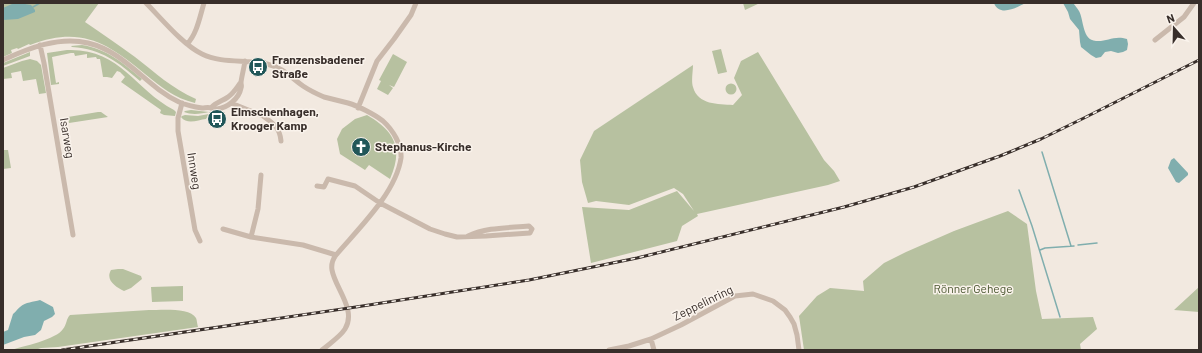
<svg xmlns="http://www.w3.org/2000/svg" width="1202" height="353" viewBox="0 0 1202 353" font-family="Barlow,sans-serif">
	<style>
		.green { fill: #b7c1a0 }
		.water { fill: #80aeae }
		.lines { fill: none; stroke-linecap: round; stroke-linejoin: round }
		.stream { stroke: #80aeae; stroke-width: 1.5 }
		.street { stroke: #cab9ac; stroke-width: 5 }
		.rail-casing { stroke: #382e2a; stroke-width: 3 }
		.rail { stroke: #faf3ec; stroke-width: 1.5; stroke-dasharray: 4.5; stroke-linecap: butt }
		.labels { text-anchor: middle; stroke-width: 3; stroke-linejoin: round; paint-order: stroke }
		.poi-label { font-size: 12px; font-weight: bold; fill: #382e2a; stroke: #faf3ec; text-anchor: start }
		.street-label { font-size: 12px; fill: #382e2a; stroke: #faf3ec }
		.park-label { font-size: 12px; fill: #49562f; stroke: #faf3ec }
	</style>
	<rect width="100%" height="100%" fill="#f2e9e0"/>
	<path class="green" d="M 3,3 L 99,3 L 85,22 C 102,34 119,45 135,57 C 156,73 171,88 196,99 L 195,103 C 174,98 161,87 145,74 C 106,42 81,26 30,45 L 29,44 L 18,49 L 17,48 L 11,50 L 12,53 L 3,57 Z
		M 743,3 L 760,3 L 745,10 Z
		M 82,45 C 107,49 123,63 142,79 L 140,81 C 118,62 102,49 72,47 L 71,46 Z
		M 721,49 L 727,72 L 718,74 L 712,51 Z
		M 67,50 C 120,48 134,89 174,110 L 176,112 L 175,116 L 164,115 L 160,113 L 161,110 L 121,82 L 125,77 L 120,72 L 117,71 L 112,78 L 107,77 L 103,77 L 100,59 L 97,59 L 96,57 L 87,58 L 87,54 L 75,56 L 74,53 L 71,53 L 52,57 L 56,83 L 59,82 L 59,84 L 51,85 L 47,53 Z
		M 30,52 L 30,56 L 3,66 L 3,63 Z
		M 758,52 L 824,160 L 834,171 L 840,181 L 828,185 L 697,214 L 698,216 L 682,226 L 677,241 L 591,263 L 582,207 L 629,210 L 677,191 L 694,211 L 683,194 L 674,188 L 629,205 L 596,201 L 588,203 L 582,182 L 580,160 L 594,131 L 693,65 C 693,71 691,81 693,87 C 698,105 718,104 733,105 L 742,95 L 734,78 L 741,61 Z
		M 393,54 L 407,62 L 394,87 L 389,85 L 393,88 L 388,95 L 377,89 L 381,81 L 379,80 Z
		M 30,59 L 37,61 L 41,65 L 46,93 L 39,94 L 36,79 L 23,81 L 21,71 L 11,73 L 12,78 L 3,79 L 3,68 L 22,61 Z
		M725.5 89a5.5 5.5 0 1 1 11 0a5.5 5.5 0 1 1-11 0Z
		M 191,110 L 209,112 C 201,114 191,115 184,112 L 185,111 Z
		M 98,112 L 101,112 L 108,117 L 69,123 L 68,117 Z
		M 209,114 L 206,119 C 198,120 187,125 181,117 L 182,116 L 185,115 L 198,116 Z
		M 367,115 C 396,132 403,149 390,179 L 369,165 L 365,170 L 340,154 L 337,139 L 342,129 L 355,119 Z
		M 3,150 L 8,150 L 11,168 L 3,169 Z
		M 1008,211 L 1027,224 L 1036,291 L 1042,319 L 1093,317 L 1097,329 L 1080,344 L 1081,350 L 804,350 L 799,316 L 817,296 L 830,288 L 864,291 L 863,281 L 884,263 L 906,252 L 954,231 Z
		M 118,269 L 123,269 L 141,276 L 142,279 L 131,288 L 124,291 C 116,287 105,280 111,270 Z
		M 183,286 L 183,301 L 152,302 L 151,287 Z
		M 1199,287 L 1199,312 L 1174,310 Z
		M 149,310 C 160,310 190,307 196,318 C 197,320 197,324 198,327 L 58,347 L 41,348 L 35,350 L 10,350 C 22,347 57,339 63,329 C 67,324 66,319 70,315 Z"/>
	<path class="water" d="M 19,3 L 31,5 L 35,10 L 35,12 L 18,19 L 3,20 L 3,8 L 12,4 Z
		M 994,3 L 1025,3 C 1017,8 999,17 994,3 Z
		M 1063,3 L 1073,3 C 1075,5 1077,8 1079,11 C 1084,20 1082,40 1096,41 C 1107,42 1114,35 1127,39 L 1128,44 L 1127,50 L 1123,52 L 1118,53 L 1111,51 L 1105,52 L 1101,57 L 1096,58 L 1091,55 L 1081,47 L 1080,42 L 1079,30 L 1070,19 L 1068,12 Z
		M 1174,158 L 1188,173 L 1188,175 L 1179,183 L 1176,182 L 1168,168 L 1171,160 Z
		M 40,300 L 53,307 L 55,314 L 52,317 L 44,321 L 41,330 L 35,335 L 24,337 L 3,345 L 3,332 L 8,330 L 13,314 C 16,312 17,309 20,307 C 26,302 33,302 40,300 Z"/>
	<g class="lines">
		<path class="stream" d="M 33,7 L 40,3
			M 1042,152 L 1071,246
			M 1019,190 L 1032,226 L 1060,317
			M 1078,245 L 1097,243
			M 1040,250 L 1045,248 L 1074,246"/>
		<path class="street" d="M 146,3 C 161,18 183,45 202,54 C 222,64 246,59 267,64 C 284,68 290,77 303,86 C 309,90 317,94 324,97 C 332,99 340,101 348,103 C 358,106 374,114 383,121 C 393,130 402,145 401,158 C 396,193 358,229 336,255 C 333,259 331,264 332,270 C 335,288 357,310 345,329 C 340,337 329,344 322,350
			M 1155,40 L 1184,17 L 1194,3
			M 187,44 C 197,34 200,16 204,3
			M 40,45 L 44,63 L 73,235
			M 3,60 C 29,48 59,36 88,43 C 126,52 145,86 179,102 C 186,105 194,107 202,108 C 205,108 208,107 211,108 C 217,108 212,109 217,109 C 227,108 239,99 241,88 C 242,85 241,86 241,82 C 242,75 244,68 245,61
			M 182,103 L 178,118 L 178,131 L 195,230 L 200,241
			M 231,103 L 263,116 C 273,123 280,128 281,141
			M 211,108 C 216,102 223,101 228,97 C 234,93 237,87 241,82
			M 358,108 L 377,61 L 394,39 L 411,15 L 416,3
			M 317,186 L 324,187 L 328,179 L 355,186 L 380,203 L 430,229 L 445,234 L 457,237 L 486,236 L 530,233 L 532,229 L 529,226 C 509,228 487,227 468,236
			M 223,229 L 251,237 L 303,245 L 336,255
			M 251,237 L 258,209 L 261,175
			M 651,339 L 654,350
			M 609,350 L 629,346 L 651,339 L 681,325 L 735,296 L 753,294 L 773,301 L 785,310 L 790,317 L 794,324 L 797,335 L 799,350"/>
		<defs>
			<path id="rail" d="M 62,350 L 356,307 L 529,280 L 637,258 L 844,207 L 914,187 L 1000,156 L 1041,139 L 1084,118 L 1199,60"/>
		</defs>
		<use href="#rail" class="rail-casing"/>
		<use href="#rail" class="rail"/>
	</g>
	<defs>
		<symbol id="bus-disc" viewBox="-11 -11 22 22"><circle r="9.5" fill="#215759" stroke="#faf3ec"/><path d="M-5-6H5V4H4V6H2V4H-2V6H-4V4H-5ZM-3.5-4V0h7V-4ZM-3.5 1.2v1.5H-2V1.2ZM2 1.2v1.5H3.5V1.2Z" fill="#fff"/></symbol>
		<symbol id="church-disc" viewBox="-11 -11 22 22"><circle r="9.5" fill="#215759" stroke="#faf3ec"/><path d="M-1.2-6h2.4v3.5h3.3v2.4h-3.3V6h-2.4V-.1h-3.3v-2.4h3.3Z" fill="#fff"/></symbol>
	</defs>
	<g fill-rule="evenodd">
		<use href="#bus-disc" x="247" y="56" width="22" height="22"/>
		<use href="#bus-disc" x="206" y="108" width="22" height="22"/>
		<use href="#church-disc" x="350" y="136" width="22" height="22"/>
	</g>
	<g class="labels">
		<g class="poi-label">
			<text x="272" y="64">Franzensbadener<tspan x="272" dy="14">Straße</tspan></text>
			<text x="231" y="116">Elmschenhagen,<tspan x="231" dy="14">Krooger Kamp</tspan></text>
			<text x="375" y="151">Stephanus-Kirche</text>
		</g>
		<g class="street-label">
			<text transform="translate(67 138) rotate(81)" y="4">Isarweg</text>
			<text transform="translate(194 171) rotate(81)" y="4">Innweg</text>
			<text transform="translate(703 303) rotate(-26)" y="4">Zeppelinring</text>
		</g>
		<g class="park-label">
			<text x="973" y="293">Rönner Gehege</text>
		</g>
	</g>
	<rect width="1202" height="353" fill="none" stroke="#382e2a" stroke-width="8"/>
	<g transform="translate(1174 28) rotate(340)" stroke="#faf3ec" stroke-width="3" paint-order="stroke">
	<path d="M0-3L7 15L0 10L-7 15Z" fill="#382e2a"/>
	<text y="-6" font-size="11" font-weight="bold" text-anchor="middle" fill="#382e2a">N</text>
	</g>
</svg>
